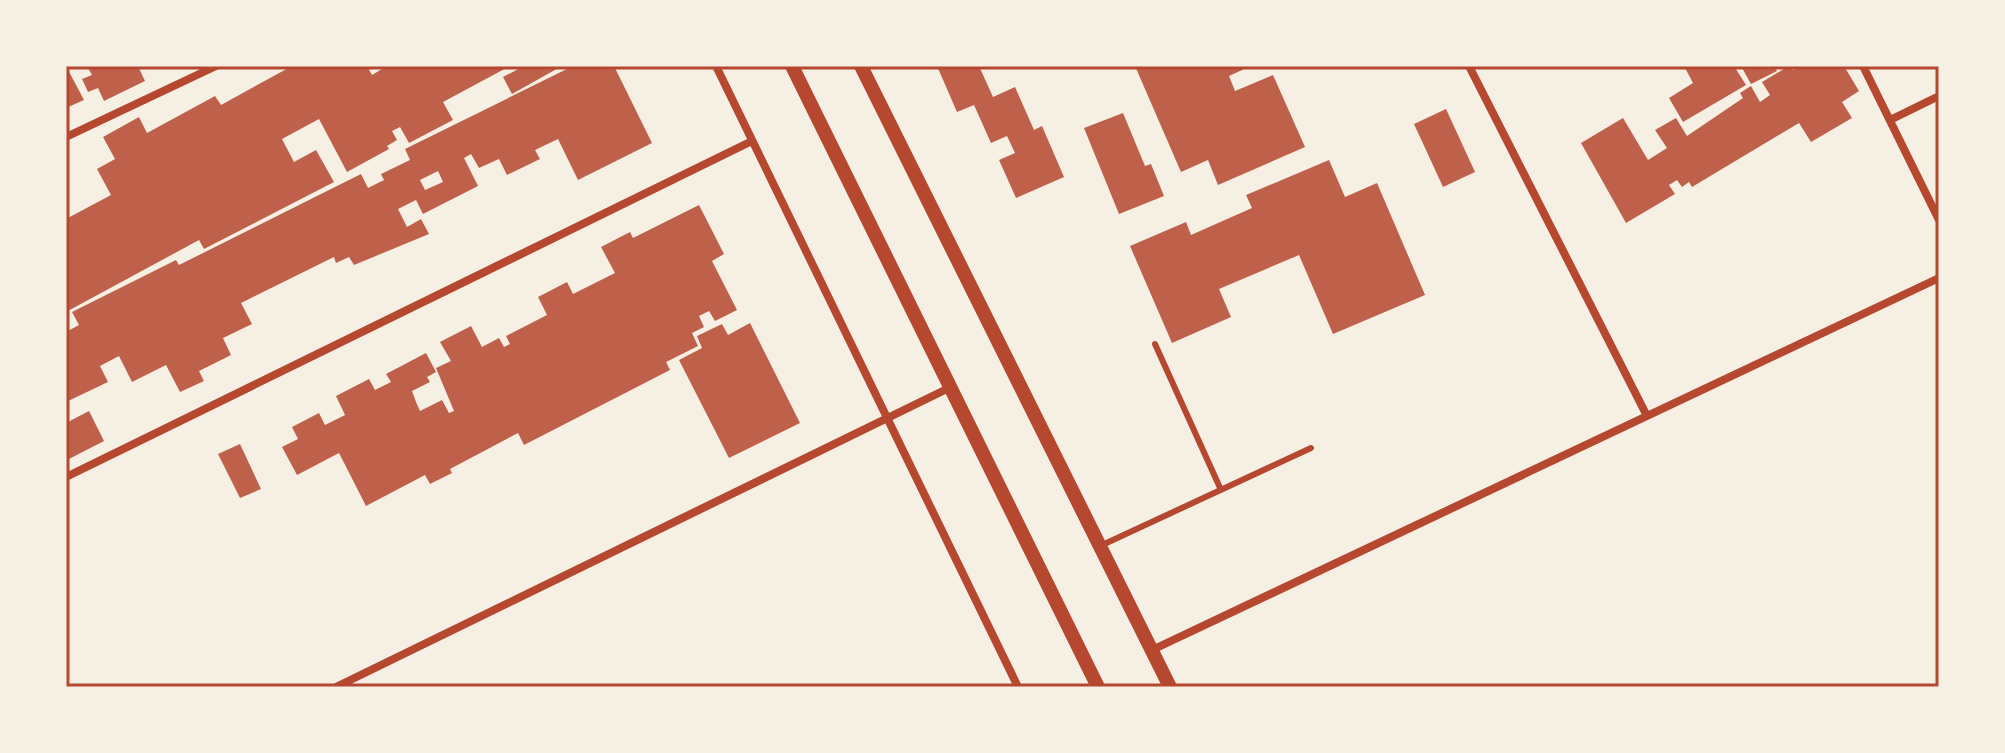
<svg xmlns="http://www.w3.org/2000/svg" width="2005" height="753" viewBox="0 0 2005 753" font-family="Jost,sans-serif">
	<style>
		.building { fill: #bf614a; fill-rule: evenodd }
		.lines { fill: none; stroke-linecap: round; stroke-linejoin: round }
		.service { stroke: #b5482f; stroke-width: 6 }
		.minor { stroke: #b5482f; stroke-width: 8 }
		.tertiary { stroke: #b5482f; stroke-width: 14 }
		.neatline { fill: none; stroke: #b5482f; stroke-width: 3 }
	</style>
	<rect width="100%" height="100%" fill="#f6efe4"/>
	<path class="building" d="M 66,66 L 84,100 L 66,108 Z
		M 87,66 L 138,66 L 145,81 L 104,101 L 98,88 L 88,92 L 82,79 L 92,75 Z
		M 292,66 L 367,66 L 372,75 L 387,66 L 510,66 L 443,102 L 453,120 L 409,143 L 400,127 L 392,131 L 397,140 L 387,146 L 389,149 L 347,172 L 319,119 L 282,139 L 294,162 L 316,150 L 334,182 L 204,249 L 199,240 L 66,312 L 66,219 L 111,195 L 97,169 L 115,159 L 103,137 L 139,117 L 147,133 L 215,96 L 221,105 Z
		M 524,66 L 562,66 L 512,94 L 503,77 Z
		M 573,66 L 614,66 L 652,143 L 578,180 L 558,139 L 535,150 L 540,159 L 507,175 L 499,159 L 479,168 L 471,154 L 464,158 L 478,186 L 423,214 L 416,200 L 398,209 L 407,227 L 421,219 L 429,234 L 354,265 L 349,257 L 336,263 L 334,257 L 241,303 L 252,324 L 223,338 L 231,355 L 199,371 L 204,381 L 180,392 L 166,365 L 132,382 L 119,356 L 100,366 L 108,382 L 66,402 L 66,332 L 79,325 L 72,312 L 176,260 L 179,265 L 361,174 L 368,188 L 384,180 L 381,174 L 410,160 L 405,149 ZM 438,171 L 443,182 L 425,190 L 420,180 Z
		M 937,66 L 979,66 L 993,97 L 1015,87 L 1034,130 L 1042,126 L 1064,177 L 1016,198 L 999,160 L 1015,153 L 1007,136 L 991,143 L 974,105 L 957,112 Z
		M 1135,66 L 1251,66 L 1229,76 L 1235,91 L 1273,75 L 1305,147 L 1218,185 L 1208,160 L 1181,172 Z
		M 1684,66 L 1734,66 L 1746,85 L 1683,122 L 1669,98 L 1693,83 Z
		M 1741,66 L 1774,66 L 1777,71 L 1751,84 Z
		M 1789,66 L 1793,70 L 1800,66 L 1844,66 L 1859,91 L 1842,102 L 1852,118 L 1811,142 L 1799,123 L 1692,187 L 1689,182 L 1682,187 L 1677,180 L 1669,185 L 1675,194 L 1626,223 L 1581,143 L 1623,118 L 1648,160 L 1667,148 L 1655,130 L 1676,118 L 1687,136 L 1743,98 L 1740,93 L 1751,86 L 1760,102 L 1770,95 L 1762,82 Z
		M 1446,109 L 1475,172 L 1443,187 L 1414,124 Z
		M 1123,113 L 1145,166 L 1151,164 L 1164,196 L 1119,214 L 1084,128 Z
		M 1329,160 L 1345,197 L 1377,183 L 1425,295 L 1333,334 L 1299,255 L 1219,289 L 1231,317 L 1172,343 L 1130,246 L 1186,222 L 1191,235 L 1252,208 L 1246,195 Z
		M 699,205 L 724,254 L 712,261 L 737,310 L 715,321 L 709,311 L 699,316 L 704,327 L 692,333 L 698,346 L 666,362 L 670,370 L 524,445 L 518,433 L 450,469 L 452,473 L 430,484 L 425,475 L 366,506 L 339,453 L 297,475 L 282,447 L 298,439 L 292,427 L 319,413 L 325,425 L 345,415 L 336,396 L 369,379 L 375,390 L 391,382 L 386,374 L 426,353 L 436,372 L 427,377 L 430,382 L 412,391 L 416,402 L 420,411 L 442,400 L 449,413 L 454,411 L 436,368 L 451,361 L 440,342 L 471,326 L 482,347 L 499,338 L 504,347 L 510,344 L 506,336 L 547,315 L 538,297 L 567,282 L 573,294 L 615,273 L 601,247 L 630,232 L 633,238 Z
		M 750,323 L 800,423 L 729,458 L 679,360 L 702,348 L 697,336 L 722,324 L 728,335 Z
		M 89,411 L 104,441 L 69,459 L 66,423 Z
		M 240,444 L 261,489 L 240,498 L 218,454 Z"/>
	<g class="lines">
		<path class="service" d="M 1155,344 L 1221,490
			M 1100,546 L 1311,448"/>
		<path class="minor" d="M 716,66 L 1018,687
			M 1469,66 L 1647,416
			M 1863,66 L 1939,220
			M 1890,120 L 1939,96
			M 66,137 L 216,66
			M 66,477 L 752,141
			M 1152,650 L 1939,278
			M 336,687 L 951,387"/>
		<path class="tertiary" d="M 792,66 L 1098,687
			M 861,66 L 1170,687"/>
	</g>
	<rect width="2005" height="753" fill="none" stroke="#f6efe4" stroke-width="136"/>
	<rect x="68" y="68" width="1869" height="617" class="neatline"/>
</svg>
